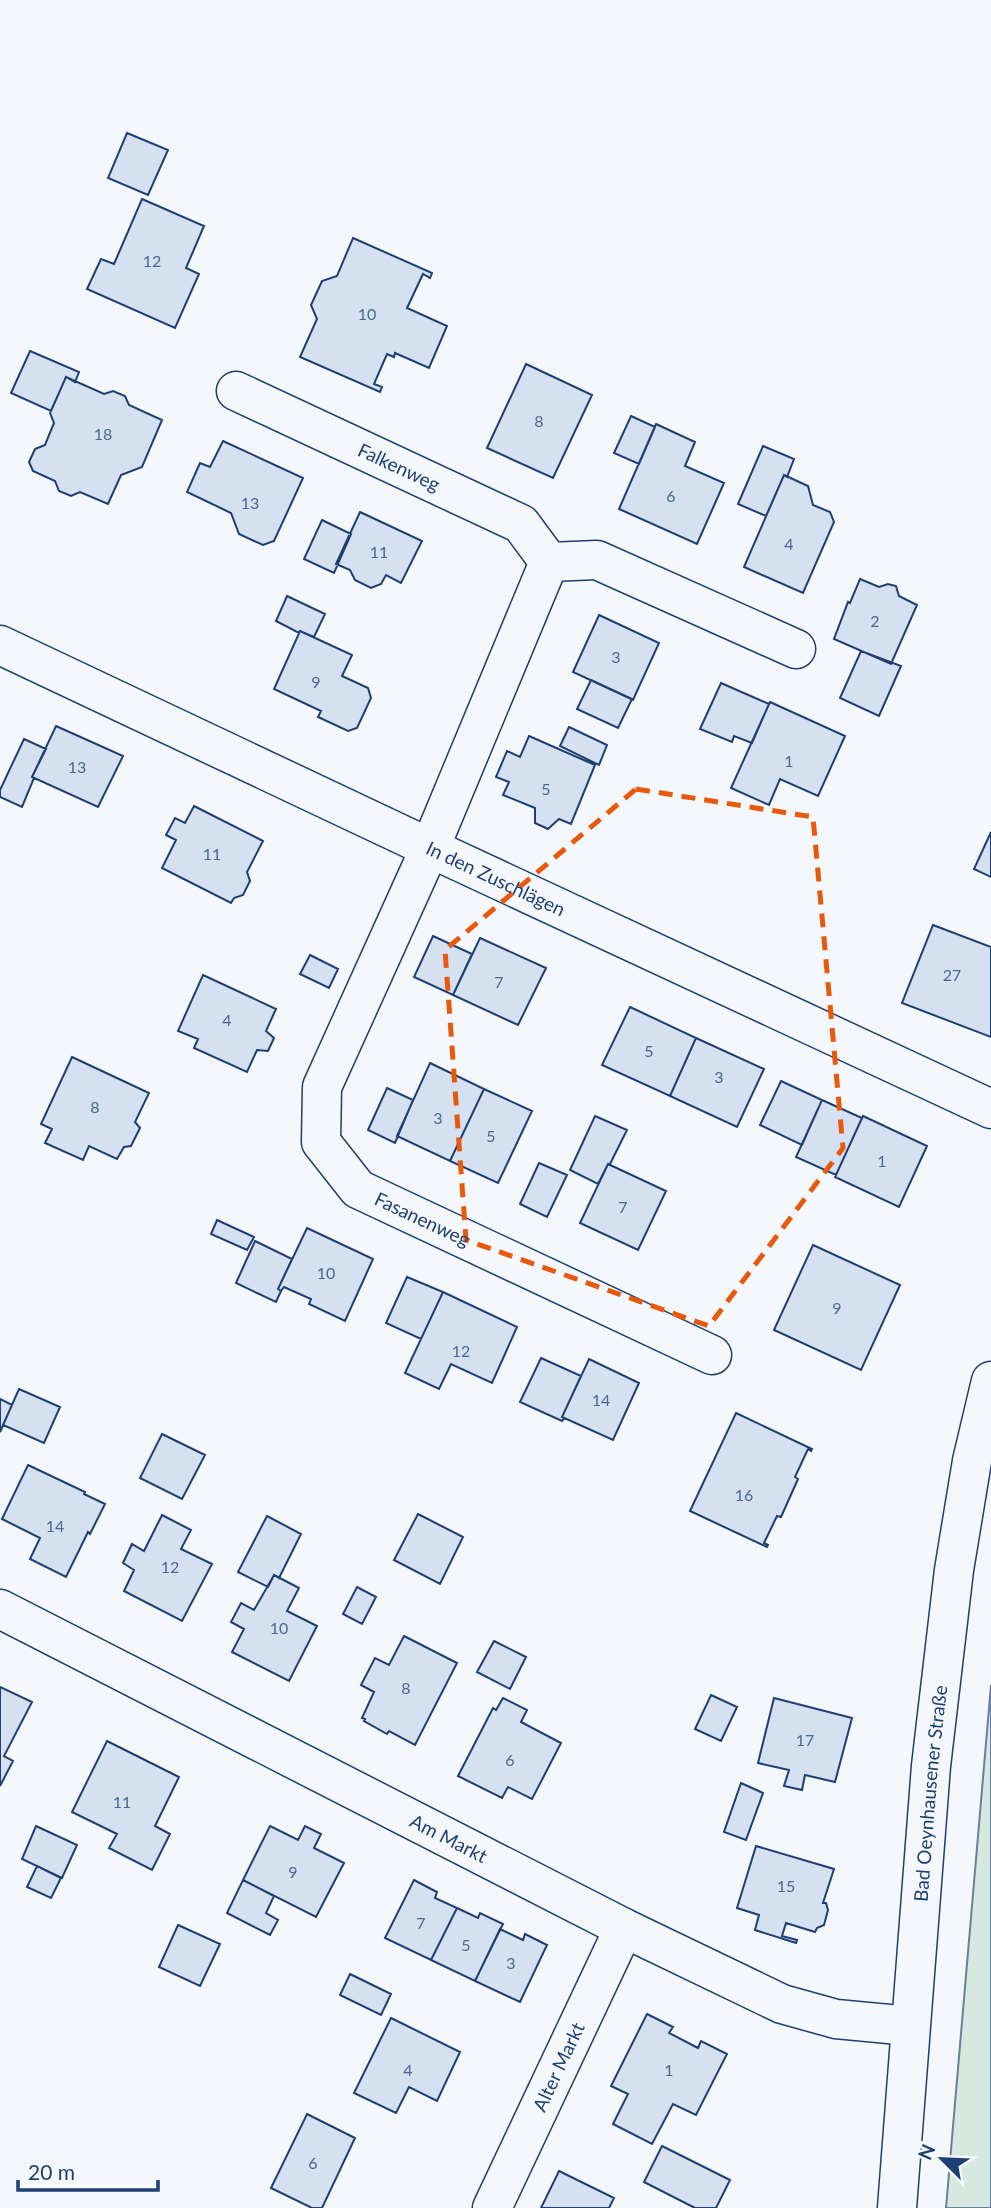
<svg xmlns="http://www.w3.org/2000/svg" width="991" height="2208" viewBox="0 0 991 2208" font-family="Lato,sans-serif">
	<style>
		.green { fill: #d7e8df; stroke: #687fa3; stroke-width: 2 }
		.building { fill: #d5e0f0; stroke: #1d3f73; stroke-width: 2 }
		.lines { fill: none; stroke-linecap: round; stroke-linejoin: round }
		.minor-casing { stroke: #1d3f73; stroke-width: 41 }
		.secondary-casing { stroke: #1d3f73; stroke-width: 41 }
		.minor { stroke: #f4f7fb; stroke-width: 38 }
		.secondary { stroke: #f4f7fb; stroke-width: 38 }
		.marked { fill: none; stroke: #e8590c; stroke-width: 5; stroke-dasharray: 14 9; stroke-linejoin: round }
		.labels { text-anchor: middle; stroke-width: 5; stroke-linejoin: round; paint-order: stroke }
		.number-label { font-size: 16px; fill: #4b6792 }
		.street-label { font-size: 19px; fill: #1d3f73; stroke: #f4f7fb }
	</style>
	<rect width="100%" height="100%" fill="#f4f7fb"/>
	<path class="green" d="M 991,1685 L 991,2208 L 946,2208 Z"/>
	<path class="building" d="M 127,133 L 168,150 L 148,195 L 108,178 Z
		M 142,199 L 204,226 L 186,268 L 199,274 L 175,328 L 87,289 L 101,259 L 114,264 Z
		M 353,238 L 432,273 L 430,278 L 423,274 L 407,308 L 447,326 L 429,368 L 395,353 L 394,357 L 387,354 L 374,384 L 382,387 L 380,392 L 300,357 L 317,319 L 311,305 L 322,281 L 337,276 Z
		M 30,351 L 79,372 L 75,382 L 66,377 L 51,411 L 11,393 Z
		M 526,364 L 592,395 L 553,478 L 487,448 Z
		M 66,377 L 104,394 L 113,391 L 125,396 L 129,405 L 162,420 L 142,467 L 121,475 L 108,504 L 80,492 L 71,496 L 59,491 L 55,481 L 33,471 L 29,462 L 35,449 L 45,445 L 54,423 L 50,413 Z
		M 631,416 L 655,427 L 639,464 L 614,453 Z
		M 656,424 L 695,442 L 685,466 L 724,483 L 697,544 L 619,509 Z
		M 223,441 L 303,478 L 274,541 L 263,545 L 239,534 L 231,513 L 187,492 L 200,463 L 210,467 Z
		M 763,446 L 794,459 L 787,477 L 784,475 L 766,516 L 738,504 Z
		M 784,475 L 808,486 L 813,505 L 830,512 L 834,522 L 803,593 L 744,567 Z
		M 360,512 L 422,541 L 401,583 L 386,575 L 381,584 L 371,588 L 355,580 L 350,570 L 336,564 Z
		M 322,520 L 351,534 L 334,573 L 304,559 Z
		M 860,579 L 879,587 L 888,584 L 896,586 L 899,596 L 917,605 L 891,664 L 834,639 L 848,602 L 850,603 Z
		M 287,596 L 325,614 L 314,637 L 300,631 L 299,633 L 276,621 Z
		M 599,615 L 659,643 L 633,700 L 573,672 Z
		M 300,631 L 352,655 L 342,676 L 368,688 L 371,698 L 357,728 L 348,731 L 318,717 L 321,711 L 274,689 Z
		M 861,651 L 901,666 L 879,716 L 840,698 Z
		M 591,680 L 632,699 L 618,728 L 577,709 Z
		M 721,683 L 769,704 L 752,743 L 734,736 L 732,742 L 700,729 Z
		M 770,702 L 845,736 L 818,796 L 780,779 L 769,805 L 731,788 Z
		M 56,726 L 123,756 L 98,807 L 32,777 Z
		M 569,727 L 607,745 L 599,765 L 560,746 Z
		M 529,736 L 595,765 L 571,824 L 559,819 L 548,829 L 535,823 L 535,808 L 503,795 L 509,782 L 496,777 L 507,751 L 520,757 Z
		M 24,739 L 46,749 L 32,777 L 34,778 L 22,807 L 0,797 L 0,790 Z
		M 194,806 L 263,841 L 247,872 L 250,881 L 243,895 L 234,898 L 231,903 L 162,868 L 176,840 L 166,835 L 175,818 L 185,823 Z
		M 991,832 L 991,877 L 974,869 Z
		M 933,925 L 991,947 L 991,1037 L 902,1003 Z
		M 433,936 L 472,954 L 453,995 L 414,977 Z
		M 480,938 L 546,968 L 518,1025 L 453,995 Z
		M 310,955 L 338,969 L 329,988 L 300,974 Z
		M 203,975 L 276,1009 L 266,1031 L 274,1038 L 268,1051 L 257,1050 L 247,1072 L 194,1048 L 198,1039 L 178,1031 Z
		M 630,1007 L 696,1038 L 670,1096 L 602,1065 Z
		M 696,1038 L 764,1069 L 737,1127 L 670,1096 Z
		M 72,1057 L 149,1093 L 135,1122 L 140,1128 L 131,1146 L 124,1147 L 117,1159 L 89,1146 L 83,1160 L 45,1143 L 52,1129 L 41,1124 Z
		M 430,1063 L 484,1089 L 450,1161 L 397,1136 Z
		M 781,1081 L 822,1100 L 802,1145 L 760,1125 Z
		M 387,1088 L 413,1100 L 395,1143 L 368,1130 Z
		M 484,1089 L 532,1111 L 498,1183 L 450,1161 Z
		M 822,1100 L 862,1118 L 836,1175 L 796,1157 Z
		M 595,1116 L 627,1130 L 610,1164 L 608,1164 L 598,1184 L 570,1170 Z
		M 863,1116 L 927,1146 L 899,1207 L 835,1177 Z
		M 539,1163 L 567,1175 L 547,1217 L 520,1204 Z
		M 608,1164 L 666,1191 L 638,1250 L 580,1223 Z
		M 217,1220 L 254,1237 L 247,1250 L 211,1234 Z
		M 307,1228 L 373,1259 L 345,1321 L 309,1304 L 311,1299 L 284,1287 L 281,1291 L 278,1289 Z
		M 255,1241 L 292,1259 L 278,1289 L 281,1291 L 276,1302 L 236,1283 Z
		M 813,1245 L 900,1285 L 861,1370 L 774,1330 Z
		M 407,1277 L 443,1292 L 421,1339 L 386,1323 Z
		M 443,1292 L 517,1327 L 492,1383 L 451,1364 L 439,1389 L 405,1373 Z
		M 541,1358 L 581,1376 L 562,1417 L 564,1418 L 562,1421 L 520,1402 Z
		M 589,1359 L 639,1383 L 613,1440 L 562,1417 Z
		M 19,1389 L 60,1407 L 44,1443 L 3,1425 Z
		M 0,1399 L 12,1405 L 0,1432 Z
		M 736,1413 L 812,1449 L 811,1451 L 808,1449 L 795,1477 L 798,1479 L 781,1517 L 777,1516 L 764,1543 L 768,1545 L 767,1547 L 690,1511 Z
		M 162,1434 L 205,1455 L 182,1499 L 140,1478 Z
		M 28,1465 L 85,1492 L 84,1494 L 105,1504 L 90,1534 L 88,1532 L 66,1577 L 30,1559 L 40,1538 L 2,1519 Z
		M 418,1514 L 463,1537 L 440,1584 L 394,1560 Z
		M 162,1515 L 191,1530 L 181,1549 L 212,1564 L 182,1621 L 124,1591 L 134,1570 L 123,1563 L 132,1544 L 144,1551 Z
		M 267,1516 L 301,1534 L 279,1578 L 274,1575 L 268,1587 L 238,1572 Z
		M 274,1575 L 299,1588 L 287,1611 L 317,1626 L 289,1681 L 232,1652 L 244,1629 L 231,1622 L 241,1603 L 254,1610 Z
		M 357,1587 L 376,1597 L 362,1624 L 343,1614 Z
		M 404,1636 L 457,1663 L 415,1745 L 389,1731 L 387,1734 L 364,1721 L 365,1719 L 362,1718 L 374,1692 L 361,1685 L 375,1658 L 389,1665 Z
		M 494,1641 L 526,1657 L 510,1689 L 477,1672 Z
		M 0,1687 L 32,1702 L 4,1756 L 13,1761 L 0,1786 Z
		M 711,1695 L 737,1707 L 721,1741 L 695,1729 Z
		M 503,1698 L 527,1710 L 521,1722 L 561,1743 L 532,1799 L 508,1787 L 502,1798 L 458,1776 L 493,1708 L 496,1710 Z
		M 774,1698 L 852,1718 L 835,1782 L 805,1775 L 802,1790 L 784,1786 L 789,1770 L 758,1763 Z
		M 107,1741 L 179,1777 L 155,1826 L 170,1834 L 152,1870 L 109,1848 L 117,1834 L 72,1812 Z
		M 741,1783 L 763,1793 L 746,1840 L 724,1832 Z
		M 36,1826 L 77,1845 L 62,1878 L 22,1859 Z
		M 270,1826 L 298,1840 L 305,1826 L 321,1834 L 314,1848 L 344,1863 L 316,1917 L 243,1880 Z
		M 756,1846 L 834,1869 L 823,1903 L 826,1903 L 828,1910 L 824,1925 L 817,1928 L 815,1932 L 786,1923 L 782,1936 L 797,1940 L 796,1943 L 755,1930 L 759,1915 L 737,1908 Z
		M 37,1866 L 61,1878 L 51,1898 L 27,1887 Z
		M 243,1880 L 274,1896 L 266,1913 L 278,1920 L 270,1935 L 227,1913 Z
		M 414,1880 L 437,1892 L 435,1898 L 457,1908 L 431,1960 L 385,1938 Z
		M 457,1908 L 478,1918 L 480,1913 L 503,1924 L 475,1981 L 431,1960 Z
		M 178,1925 L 220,1944 L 200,1986 L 159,1967 Z
		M 500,1929 L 523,1940 L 525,1934 L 547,1945 L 520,2002 L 475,1981 Z
		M 350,1974 L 391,1994 L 381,2015 L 340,1995 Z
		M 647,2014 L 673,2027 L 669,2033 L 698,2048 L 701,2041 L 727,2054 L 696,2115 L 673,2104 L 652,2144 L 613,2124 L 628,2094 L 611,2086 Z
		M 391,2018 L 460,2052 L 437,2101 L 409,2087 L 396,2113 L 354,2093 Z
		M 307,2114 L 355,2138 L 322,2208 L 312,2208 L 271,2188 Z
		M 662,2146 L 730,2180 L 716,2208 L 695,2208 L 644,2182 Z
		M 559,2171 L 614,2198 L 609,2208 L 541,2208 Z"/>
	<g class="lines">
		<defs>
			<g id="minor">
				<path id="s1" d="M 236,391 L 521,524 L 549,562 L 597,560 L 796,649"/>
				<path id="s2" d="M 549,562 L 430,848 L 322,1087 L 321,1142 L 358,1189 L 712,1355"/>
				<path id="s3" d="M 0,645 L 430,848 L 991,1109"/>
				<path id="s4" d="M 0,1609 L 624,1928 L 782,2004 L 836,2019 L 910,2026"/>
				<path id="s5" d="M 492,2208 L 624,1928"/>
			</g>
			<g id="secondary">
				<path id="s6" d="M 897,2208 L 931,1766 L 954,1570 L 972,1461 L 991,1381"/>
			</g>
		</defs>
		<use href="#minor" class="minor-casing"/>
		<use href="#secondary" class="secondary-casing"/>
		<use href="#minor" class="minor"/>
		<use href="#secondary" class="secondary"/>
	</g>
	<path class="marked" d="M 636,789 L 813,817 L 843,1148 L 709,1326 L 466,1240 L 445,950 Z"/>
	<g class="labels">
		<g class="number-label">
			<text x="152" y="267">12</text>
			<text x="367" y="320">10</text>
			<text x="539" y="427">8</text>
			<text x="103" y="440">18</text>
			<text x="671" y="502">6</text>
			<text x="250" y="509">13</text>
			<text x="789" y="550">4</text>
			<text x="379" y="558">11</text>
			<text x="875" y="627">2</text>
			<text x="616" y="663">3</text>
			<text x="316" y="688">9</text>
			<text x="789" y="767">1</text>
			<text x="77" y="773">13</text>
			<text x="546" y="795">5</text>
			<text x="212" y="860">11</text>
			<text x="952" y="981">27</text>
			<text x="499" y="988">7</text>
			<text x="227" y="1026">4</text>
			<text x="649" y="1057">5</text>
			<text x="719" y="1083">3</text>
			<text x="95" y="1113">8</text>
			<text x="438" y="1124">3</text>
			<text x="491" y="1142">5</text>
			<text x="882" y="1167">1</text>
			<text x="623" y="1213">7</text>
			<text x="326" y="1279">10</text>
			<text x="837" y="1314">9</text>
			<text x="461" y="1357">12</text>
			<text x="601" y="1406">14</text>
			<text x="744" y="1501">16</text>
			<text x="55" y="1532">14</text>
			<text x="170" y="1573">12</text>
			<text x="279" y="1634">10</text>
			<text x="406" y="1694">8</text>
			<text x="805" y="1746">17</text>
			<text x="510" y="1766">6</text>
			<text x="122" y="1808">11</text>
			<text x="293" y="1878">9</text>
			<text x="786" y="1892">15</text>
			<text x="421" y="1929">7</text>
			<text x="466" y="1951">5</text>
			<text x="511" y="1969">3</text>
			<text x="408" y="2076">4</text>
			<text x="669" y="2076">1</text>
			<text x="313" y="2169">6</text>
		</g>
		<g class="street-label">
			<text dy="7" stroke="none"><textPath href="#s1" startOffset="180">Falkenweg</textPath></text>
			<text dy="7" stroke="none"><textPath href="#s3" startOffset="548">In den Zuschlägen</textPath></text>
			<text dy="7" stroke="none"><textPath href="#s2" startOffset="758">Fasanenweg</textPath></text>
			<text dy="7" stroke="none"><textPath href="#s6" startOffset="416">Bad Oeynhausener Straße</textPath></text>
			<text dy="7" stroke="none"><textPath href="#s4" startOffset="504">Am Markt</textPath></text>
			<text dy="7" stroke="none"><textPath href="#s5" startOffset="156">Alter Markt</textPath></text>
		</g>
	</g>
	<g transform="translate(942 2159) rotate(294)" stroke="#f4f7fb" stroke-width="5" paint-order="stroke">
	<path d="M0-5L12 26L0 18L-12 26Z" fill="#1d3f73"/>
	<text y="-10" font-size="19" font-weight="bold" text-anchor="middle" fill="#1d3f73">N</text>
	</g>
	<path d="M18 2180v10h140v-10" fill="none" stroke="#1d3f73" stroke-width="3.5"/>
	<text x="28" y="2180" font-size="21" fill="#1d3f73" stroke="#f4f7fb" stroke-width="5" paint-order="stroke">20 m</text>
</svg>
